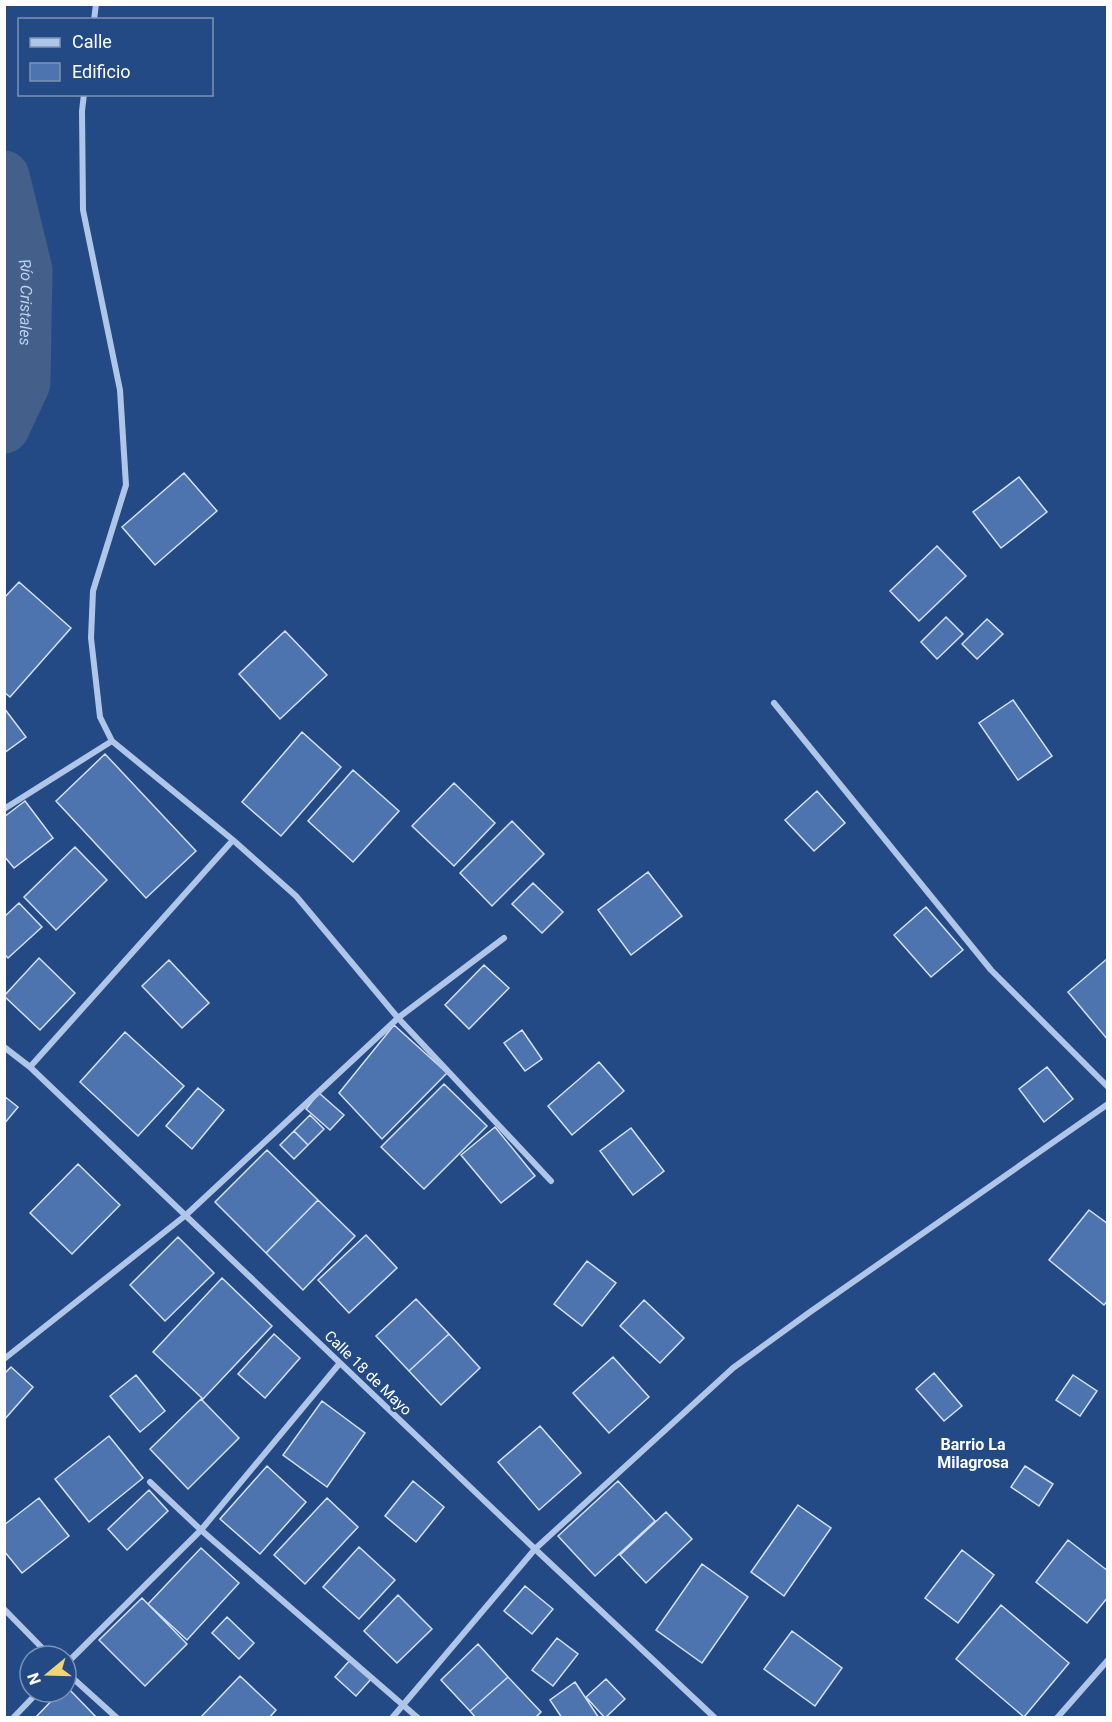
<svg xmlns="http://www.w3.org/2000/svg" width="1112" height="1722" viewBox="0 0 1112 1722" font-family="Roboto,sans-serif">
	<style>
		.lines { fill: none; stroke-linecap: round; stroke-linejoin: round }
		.river { stroke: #435f8a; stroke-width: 51 }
		.building { fill: #4d74ae; stroke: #d3e1f7; stroke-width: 1.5 }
		.minor { stroke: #afc6e9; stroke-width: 6 }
		.labels { text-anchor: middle; stroke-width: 5; stroke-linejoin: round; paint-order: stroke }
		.street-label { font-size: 15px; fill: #fff; stroke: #244a86 }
		.water-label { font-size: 16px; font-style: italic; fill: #bad0f0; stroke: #244a86 }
		.neighbourhood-label { font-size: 16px; font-weight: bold; fill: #fff; stroke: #244a86 }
	</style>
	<rect width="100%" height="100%" fill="#244a86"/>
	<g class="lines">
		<path class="river" id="s1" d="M 4,176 L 27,270 L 25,383 L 4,428"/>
	</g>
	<path class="building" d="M 184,473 L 217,511 L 155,565 L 122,527 Z
		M 1019,477 L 1047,512 L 1001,548 L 973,512 Z
		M 937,546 L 966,576 L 919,621 L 890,591 Z
		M 19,582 L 71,628 L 10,697 L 4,692 L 4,598 Z
		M 946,617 L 963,634 L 937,659 L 921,642 Z
		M 987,619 L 1003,634 L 977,659 L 962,644 Z
		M 285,631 L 327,675 L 280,719 L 239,674 Z
		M 1013,700 L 1052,756 L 1018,780 L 979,723 Z
		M 4,708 L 26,737 L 4,753 Z
		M 302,732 L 341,767 L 281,836 L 242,802 Z
		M 105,754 L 196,851 L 146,898 L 56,801 Z
		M 353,770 L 399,811 L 353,862 L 308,821 Z
		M 454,783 L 495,823 L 454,866 L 412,826 Z
		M 817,791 L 845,823 L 814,851 L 785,820 Z
		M 25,801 L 53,838 L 14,868 L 4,856 L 4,817 Z
		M 512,821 L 544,854 L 492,906 L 460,873 Z
		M 75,847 L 107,880 L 56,930 L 24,897 Z
		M 648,872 L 682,916 L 631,955 L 598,910 Z
		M 533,883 L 563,912 L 542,933 L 512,904 Z
		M 19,903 L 42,927 L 8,958 L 4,954 L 4,917 Z
		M 926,907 L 963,950 L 931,977 L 894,935 Z
		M 39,958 L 75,993 L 40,1030 L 4,996 Z
		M 1108,958 L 1108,1040 L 1068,992 Z
		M 169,960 L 209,1003 L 182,1028 L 142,986 Z
		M 484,965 L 509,988 L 469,1029 L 445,1005 Z
		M 394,1025 L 447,1073 L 382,1139 L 339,1093 Z
		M 522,1030 L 542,1059 L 525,1071 L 504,1043 Z
		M 125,1032 L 184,1086 L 138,1136 L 80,1082 Z
		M 599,1062 L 624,1091 L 572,1135 L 548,1106 Z
		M 1047,1067 L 1073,1099 L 1044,1122 L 1019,1089 Z
		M 444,1084 L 487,1126 L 424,1189 L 381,1147 Z
		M 198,1088 L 224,1110 L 192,1149 L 166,1126 Z
		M 319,1093 L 344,1115 L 330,1130 L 306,1109 Z
		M 4,1096 L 18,1107 L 4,1124 Z
		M 310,1115 L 324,1129 L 308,1145 L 294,1131 Z
		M 495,1127 L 535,1176 L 501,1203 L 461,1155 Z
		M 631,1128 L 664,1171 L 633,1195 L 600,1151 Z
		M 294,1131 L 308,1145 L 294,1159 L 280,1145 Z
		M 267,1150 L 318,1200 L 266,1253 L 215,1202 Z
		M 78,1164 L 120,1205 L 72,1254 L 30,1213 Z
		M 318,1200 L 355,1236 L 303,1290 L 266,1253 Z
		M 1089,1210 L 1108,1224 L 1108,1300 L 1104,1305 L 1049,1260 Z
		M 366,1235 L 397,1268 L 349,1313 L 318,1280 Z
		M 178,1237 L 214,1273 L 165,1321 L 130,1285 Z
		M 587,1261 L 616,1283 L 582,1326 L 554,1304 Z
		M 222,1278 L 272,1326 L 203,1399 L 153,1352 Z
		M 416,1299 L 449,1334 L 409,1371 L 376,1336 Z
		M 644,1300 L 684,1338 L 660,1363 L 620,1326 Z
		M 274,1334 L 300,1358 L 265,1398 L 238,1374 Z
		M 449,1334 L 480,1368 L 441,1405 L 409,1371 Z
		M 613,1357 L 649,1397 L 609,1433 L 573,1393 Z
		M 11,1367 L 33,1387 L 4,1420 L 4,1374 Z
		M 934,1373 L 962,1406 L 944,1421 L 916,1389 Z
		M 136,1375 L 165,1411 L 140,1432 L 110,1396 Z
		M 1073,1375 L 1097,1391 L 1080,1416 L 1056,1400 Z
		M 201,1399 L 239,1438 L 188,1489 L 150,1449 Z
		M 322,1401 L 365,1433 L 327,1487 L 283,1455 Z
		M 540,1426 L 581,1473 L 539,1510 L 498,1462 Z
		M 109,1436 L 143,1478 L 89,1522 L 55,1479 Z
		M 267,1466 L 306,1502 L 260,1554 L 220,1519 Z
		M 1025,1466 L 1053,1484 L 1039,1506 L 1011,1487 Z
		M 413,1481 L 444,1507 L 416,1542 L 385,1516 Z
		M 618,1481 L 655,1521 L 595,1576 L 558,1536 Z
		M 149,1490 L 168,1511 L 127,1550 L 108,1529 Z
		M 39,1498 L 69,1536 L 22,1573 L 4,1551 L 4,1525 Z
		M 327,1498 L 358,1527 L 305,1584 L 274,1555 Z
		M 798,1505 L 831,1528 L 784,1596 L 751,1572 Z
		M 666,1512 L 692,1539 L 646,1583 L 620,1555 Z
		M 1068,1540 L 1108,1571 L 1108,1597 L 1087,1623 L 1036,1582 Z
		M 359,1547 L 395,1580 L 359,1619 L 323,1587 Z
		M 201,1548 L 239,1583 L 187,1640 L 148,1604 Z
		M 962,1550 L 994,1575 L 958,1623 L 925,1598 Z
		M 702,1564 L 748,1597 L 702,1663 L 656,1630 Z
		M 525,1586 L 553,1609 L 532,1634 L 504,1611 Z
		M 398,1595 L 432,1629 L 397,1663 L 364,1631 Z
		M 142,1598 L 187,1644 L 145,1686 L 99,1640 Z
		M 1001,1605 L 1069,1663 L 1024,1717 L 956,1659 Z
		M 227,1617 L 254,1643 L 239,1659 L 212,1633 Z
		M 792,1631 L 842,1668 L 815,1706 L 764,1669 Z
		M 557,1638 L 578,1654 L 553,1686 L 532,1670 Z
		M 478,1644 L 508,1677 L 470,1711 L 441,1680 Z
		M 351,1659 L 372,1678 L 356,1696 L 335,1677 Z
		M 240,1676 L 276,1710 L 269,1718 L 200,1718 Z
		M 508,1677 L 541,1712 L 535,1718 L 476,1718 L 470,1711 Z
		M 606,1679 L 625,1699 L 605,1718 L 586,1697 Z
		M 575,1682 L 599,1718 L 562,1718 L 550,1700 Z
		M 66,1686 L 97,1718 L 35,1718 L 60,1692 L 66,1692 Z"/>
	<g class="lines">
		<path class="minor" d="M 94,20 L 96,4
			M 774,703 L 991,970 L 1108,1087
			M 4,809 L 112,741
			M 233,840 L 296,896 L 398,1018 L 551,1181
			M 4,1047 L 30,1067 L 535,1549 L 715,1718
			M 30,1067 L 233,840 L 112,741 L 100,717 L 91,638 L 93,591 L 126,485 L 120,390 L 83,210 L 82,111 L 84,94
			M 4,1359 L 186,1215 L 398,1018 L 504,938
			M 150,1482 L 201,1530 L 418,1718
			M 4,1609 L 50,1656
			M 66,1664 L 201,1530 L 340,1363
			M 66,1672 L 117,1718
			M 13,1718 L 38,1692
			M 392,1718 L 535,1549 L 733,1368 L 810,1312 L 1108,1104
			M 1057,1718 L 1108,1660"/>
	</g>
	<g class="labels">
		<g class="street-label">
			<text transform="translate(368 1373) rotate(44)" y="5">Calle 18 de Mayo</text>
		</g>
		<g class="water-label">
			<text dy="6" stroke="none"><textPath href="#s1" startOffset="129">Río Cristales</textPath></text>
		</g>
		<g class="neighbourhood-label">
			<text x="973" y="1450">Barrio La<tspan x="973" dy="18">Milagrosa</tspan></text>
		</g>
	</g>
	<rect width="1112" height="1722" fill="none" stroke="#ffffff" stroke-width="12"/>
	<rect x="18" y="18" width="195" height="78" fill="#244a86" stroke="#7c92b6" stroke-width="1.5"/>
	<rect x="30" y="38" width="30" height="9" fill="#afc6e9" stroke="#7c92b6" stroke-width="1.5"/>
	<text x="72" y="48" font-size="18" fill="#ffffff">Calle</text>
	<rect x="30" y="63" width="30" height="18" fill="#4d74ae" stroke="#7c92b6" stroke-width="1.5"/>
	<text x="72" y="78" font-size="18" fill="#ffffff">Edificio</text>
	<g transform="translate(48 1674) rotate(251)"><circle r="28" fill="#244a86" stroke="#7c92b6" stroke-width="1.5"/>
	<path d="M0-4.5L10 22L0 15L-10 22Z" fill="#f3d473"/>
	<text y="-9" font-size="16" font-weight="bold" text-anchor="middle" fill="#ffffff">N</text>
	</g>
</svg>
